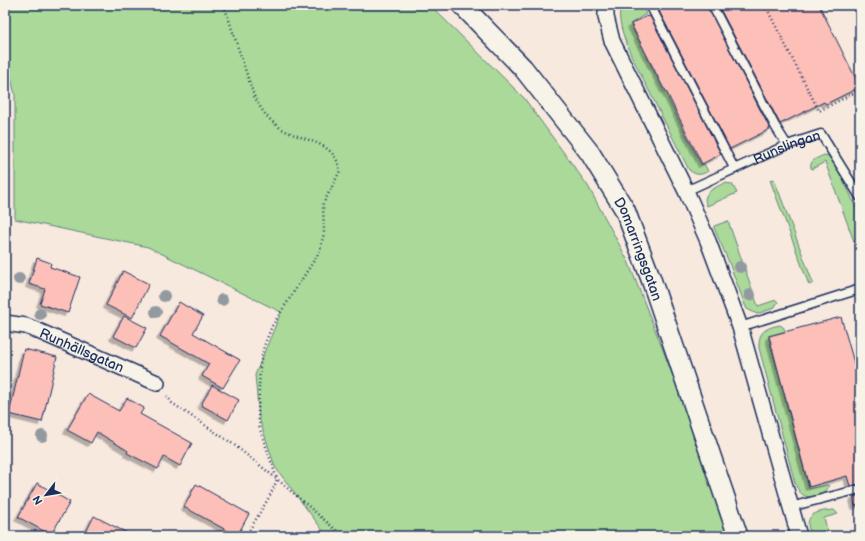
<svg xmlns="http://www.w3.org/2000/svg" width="865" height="541" viewBox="0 0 865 541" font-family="'Balsamiq Sans',sans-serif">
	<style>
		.green { fill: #aad999; stroke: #62847c }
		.building { fill: #fcc0b9; stroke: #1b2f5e; filter: url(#shadow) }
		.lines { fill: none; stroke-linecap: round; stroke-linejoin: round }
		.service-casing { stroke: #1b2f5e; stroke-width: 11 }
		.minor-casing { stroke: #1b2f5e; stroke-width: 18 }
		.tertiary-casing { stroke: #1b2f5e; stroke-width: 22 }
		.path { stroke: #1b2f5e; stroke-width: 2.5; stroke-dasharray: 1 3; stroke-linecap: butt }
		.service { stroke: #f7f3e8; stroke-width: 8 }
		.minor { stroke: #f7f3e8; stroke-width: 15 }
		.tertiary { stroke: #f7f3e8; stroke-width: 19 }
		.tree { fill: #929aa0 }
		.labels { text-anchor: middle; stroke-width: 4; stroke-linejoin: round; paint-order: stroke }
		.street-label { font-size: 14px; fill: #1b2f5e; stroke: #f7f3e8 }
	</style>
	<defs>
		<filter id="shadow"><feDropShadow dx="-3.5" dy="3.5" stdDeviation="0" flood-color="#0004"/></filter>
	</defs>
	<rect width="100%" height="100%" fill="#f8e9df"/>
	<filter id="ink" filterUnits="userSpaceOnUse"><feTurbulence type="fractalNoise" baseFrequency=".025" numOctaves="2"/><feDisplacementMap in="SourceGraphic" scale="8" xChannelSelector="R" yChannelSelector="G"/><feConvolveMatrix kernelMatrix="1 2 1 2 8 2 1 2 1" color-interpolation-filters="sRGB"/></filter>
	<g filter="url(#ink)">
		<path class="green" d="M 5,5 L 430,5 L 524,98 L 588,186 L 628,261 L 685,406 L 729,536 L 327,536 L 275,467 L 259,418 L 255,375 L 281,312 L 148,247 L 15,219 L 15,95 L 5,52 Z
			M 621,5 L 641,5 L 646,14 L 630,24 L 664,92 L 681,83 L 684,89 L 668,99 L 701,165 L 704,164 L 708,171 C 701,176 695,175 689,170 L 631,55 C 625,40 616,20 621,5 Z
			M 824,155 L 832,157 L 851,196 L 860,218 L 860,258 L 825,162 L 812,169 L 811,168 C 809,160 818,158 824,155 Z
			M 774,179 L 813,283 L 809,285 L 770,180 Z
			M 724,183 L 732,184 L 737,193 L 707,206 C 700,193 715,188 724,183 Z
			M 728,221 L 758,306 L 776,300 L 778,302 L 774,308 L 757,314 L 747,309 L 745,305 L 728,260 L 714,228 L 714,226 Z
			M 780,325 L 783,327 L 786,331 L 768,336 L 809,489 L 827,485 L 829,486 C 826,494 813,499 805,496 C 800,494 797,488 795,483 L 759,348 C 758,332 765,328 780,325 Z
			M 834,510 L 838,514 L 824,518 L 829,536 L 811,536 C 810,533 808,527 808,524 C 809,511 824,511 834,510 Z"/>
		<path class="building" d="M 672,5 L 707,5 L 770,129 L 730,149 L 659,11 Z
			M 718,5 L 819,5 L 860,87 L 826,104 L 824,102 L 780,124 Z
			M 647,16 L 648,17 L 650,16 L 721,154 L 702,164 L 665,89 L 664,89 L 631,24 Z
			M 37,258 L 51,263 L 50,267 L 80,277 L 68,313 L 40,304 L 45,289 L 29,284 Z
			M 123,271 L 149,284 L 132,318 L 106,305 Z
			M 179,302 L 203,316 L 193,333 L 240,360 L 223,388 L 202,376 L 209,364 L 160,336 Z
			M 124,316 L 147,328 L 136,348 L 113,336 Z
			M 841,317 L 860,384 L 860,484 L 850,486 L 847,476 L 809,487 L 769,336 Z
			M 24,349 L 57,357 L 42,422 L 9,414 Z
			M 212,385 L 239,400 L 228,420 L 201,405 Z
			M 88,394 L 119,411 L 127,398 L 144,408 L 140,414 L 192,443 L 180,466 L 164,457 L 158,469 L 127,453 L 128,451 L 125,449 L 97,432 L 91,443 L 67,430 Z
			M 37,483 L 70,502 L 51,535 L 18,517 Z
			M 196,484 L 249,514 L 237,536 L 184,507 Z
			M 860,495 L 860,505 L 855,506 L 853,497 Z
			M 94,516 L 133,536 L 84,536 Z"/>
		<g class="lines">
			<defs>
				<g id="service">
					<path d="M 650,5 L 734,168"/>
					<path d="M 712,5 L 775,126 L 787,145"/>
					<path id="s1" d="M 686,191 L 787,145 L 821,134 L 860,197"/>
					<path d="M 740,327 L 860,289"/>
					<path d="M 790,507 L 860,489"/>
				</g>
				<g id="minor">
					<path d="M 606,5 L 606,17 L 612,41 L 686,191 L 708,241 L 740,327 L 799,536"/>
					<path id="s2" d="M 5,323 L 26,326 L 36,330 L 157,383"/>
				</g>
				<g id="tertiary">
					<path id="s3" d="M 462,5 L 523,68 L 590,153 L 625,210 L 651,279 L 738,536"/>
				</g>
			</defs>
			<use href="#service" class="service-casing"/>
			<use href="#minor" class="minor-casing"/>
			<use href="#tertiary" class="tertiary-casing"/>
			<path class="path" d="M 224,5 L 254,96 C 261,110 269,121 282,129 C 304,142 335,140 340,171 L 323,204 L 324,233 L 320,251 L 272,326 L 264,346 L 260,365 L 258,414 L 260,429 L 277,479 L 274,487 L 268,499 L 246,536
				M 765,5 L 819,111 L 860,90
				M 852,5 L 860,20
				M 167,396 L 172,403 L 233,444 L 277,479 L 343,536"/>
			<use href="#service" class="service"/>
			<use href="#minor" class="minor"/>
			<use href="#tertiary" class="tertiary"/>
		</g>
		<g class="tree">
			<circle cx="740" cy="267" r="6"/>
			<circle cx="19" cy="279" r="6"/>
			<circle cx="750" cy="295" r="6"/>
			<circle cx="164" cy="296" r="6"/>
			<circle cx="222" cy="300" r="6"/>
			<circle cx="156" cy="312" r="6"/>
			<circle cx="40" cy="314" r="6"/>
			<circle cx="42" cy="436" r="6"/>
		</g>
	</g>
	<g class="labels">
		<g class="street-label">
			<text dy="5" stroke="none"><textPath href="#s1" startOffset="110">Runslingan</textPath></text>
			<text dy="5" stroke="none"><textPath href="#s3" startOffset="304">Domarringsgatan</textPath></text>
			<text dy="5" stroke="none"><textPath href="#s2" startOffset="82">Runhällsgatan</textPath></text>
		</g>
	</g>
	<rect width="865" height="541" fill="none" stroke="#f7f3e8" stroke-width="20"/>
	<rect x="10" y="10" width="845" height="521" fill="none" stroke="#1b2f5e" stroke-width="1.5" filter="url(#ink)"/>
	<g transform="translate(46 495) rotate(239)" stroke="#f7f3e8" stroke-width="3" paint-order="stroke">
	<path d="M0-3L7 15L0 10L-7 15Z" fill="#1b2f5e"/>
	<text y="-6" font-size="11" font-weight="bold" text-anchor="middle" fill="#1b2f5e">N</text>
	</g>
</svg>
